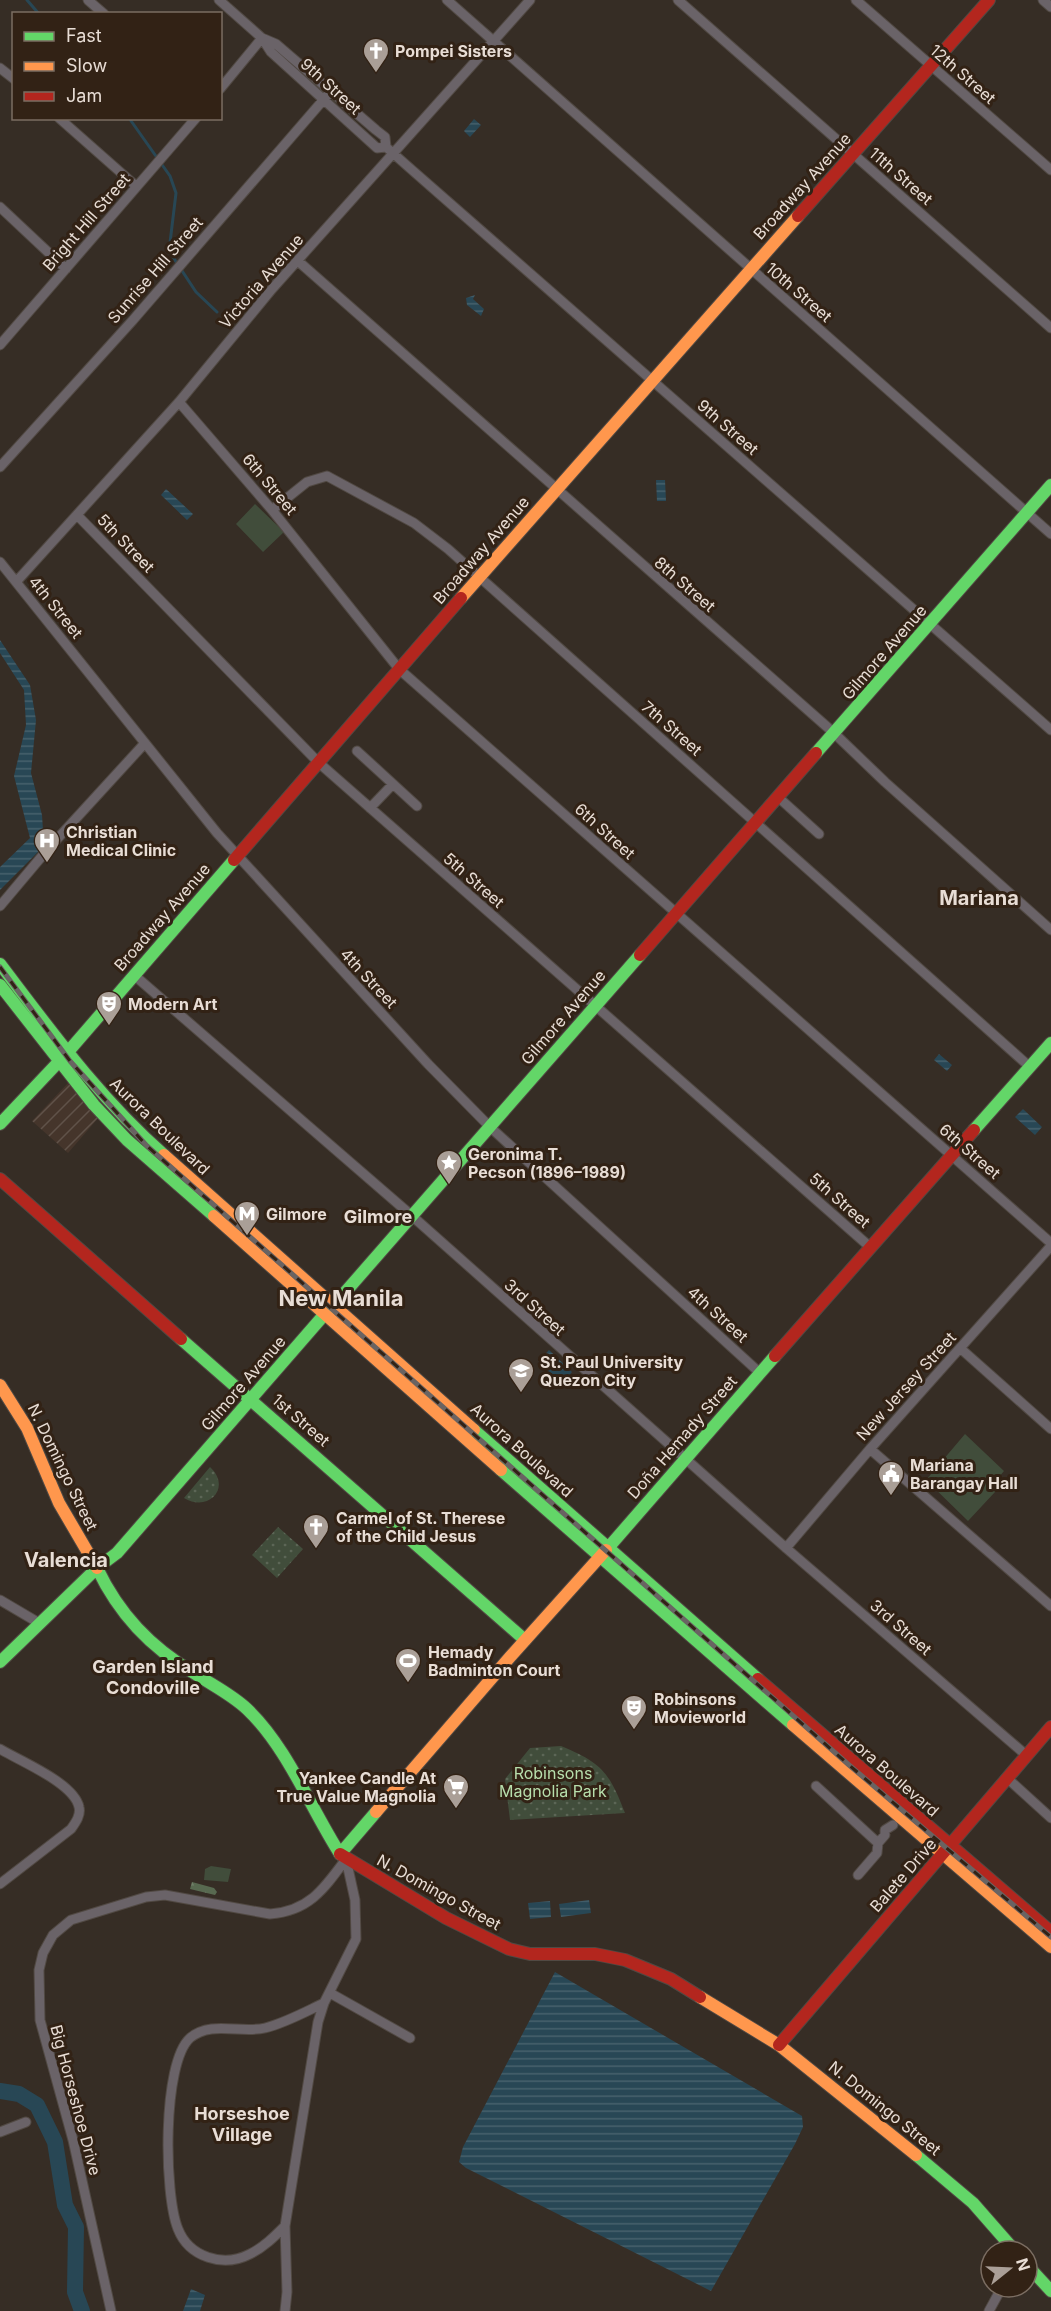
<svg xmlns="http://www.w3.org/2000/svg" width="1051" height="2311" viewBox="0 0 1051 2311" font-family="Inter,sans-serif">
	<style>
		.industrial { fill: url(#industrial-furrows) }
		.grass { fill: #414d3b }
		.forest { fill: url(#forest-firs) }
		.park { fill: url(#park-dots) }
		.water { fill: url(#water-rules) }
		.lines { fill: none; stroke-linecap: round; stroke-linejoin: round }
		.stream { stroke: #284755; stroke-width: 3 }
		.river { stroke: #284755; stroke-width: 16 }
		.street-casing { stroke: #514943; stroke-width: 11 }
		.fast-casing { stroke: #514943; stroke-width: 14 }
		.slow-casing { stroke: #514943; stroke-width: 14 }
		.jam-casing { stroke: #514943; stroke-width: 14 }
		.street { stroke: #6a6368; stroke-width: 9 }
		.fast { stroke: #63d668; stroke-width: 12 }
		.slow { stroke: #ff974d; stroke-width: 12 }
		.jam { stroke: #b3261e; stroke-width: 12 }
		.rail-casing { stroke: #696362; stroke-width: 5 }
		.rail { stroke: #322215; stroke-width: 3; stroke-dasharray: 9; stroke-linecap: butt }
		.labels { text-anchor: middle; stroke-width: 6; stroke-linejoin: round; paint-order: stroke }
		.poi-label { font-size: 16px; font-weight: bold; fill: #e8ddd5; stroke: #322215; text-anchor: start }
		.street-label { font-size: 16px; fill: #e8ddd5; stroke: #322215 }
		.park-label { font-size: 16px; fill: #b7deac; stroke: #322215 }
		.neighbourhood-label { font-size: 18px; font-weight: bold; fill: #e8ddd5; stroke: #322215 }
		.quarter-label { font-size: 20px; font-weight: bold; fill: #e8ddd5; stroke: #322215 }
		.district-label { font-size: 22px; font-weight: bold; fill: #e8ddd5; stroke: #322215 }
	</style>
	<defs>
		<pattern id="industrial-furrows" width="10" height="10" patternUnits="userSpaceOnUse" patternTransform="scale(1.5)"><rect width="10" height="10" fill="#45352b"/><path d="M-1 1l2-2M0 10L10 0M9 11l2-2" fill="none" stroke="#605249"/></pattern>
		<pattern id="forest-firs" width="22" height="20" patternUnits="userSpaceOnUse" patternTransform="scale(1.5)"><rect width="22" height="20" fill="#586950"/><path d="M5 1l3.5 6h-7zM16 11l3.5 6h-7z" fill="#707e68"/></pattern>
		<pattern id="park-dots" width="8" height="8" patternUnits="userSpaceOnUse" patternTransform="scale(1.5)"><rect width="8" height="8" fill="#414d3b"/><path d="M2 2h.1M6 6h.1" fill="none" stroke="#5c6656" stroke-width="1.8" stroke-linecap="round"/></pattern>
		<pattern id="water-rules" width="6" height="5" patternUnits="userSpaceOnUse" patternTransform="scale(1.5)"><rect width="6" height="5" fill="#284755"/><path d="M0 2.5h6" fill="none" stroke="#47616d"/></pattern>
	</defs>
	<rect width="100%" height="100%" fill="#362d25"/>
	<path class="industrial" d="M 70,1081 L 100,1116 L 68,1153 L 32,1121 Z"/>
	<path class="grass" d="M 255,504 L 284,532 L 263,552 L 236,524 Z
		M 965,1434 L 1004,1471 L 994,1483 L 995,1492 L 968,1521 L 926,1480 Z
		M 211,1866 L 231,1869 L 228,1882 L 204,1880 L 205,1869 Z"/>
	<path class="forest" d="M 192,1882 L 214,1888 L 217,1892 L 215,1895 L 190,1889 Z"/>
	<path class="park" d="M 210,1467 C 232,1487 209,1513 184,1498 Z
		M 278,1527 L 303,1549 L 277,1578 L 252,1555 Z
		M 561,1746 C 602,1763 609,1772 625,1813 L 510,1820 L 505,1779 L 530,1748 Z"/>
	<path class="water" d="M 474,119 L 481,125 L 470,137 L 464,131 Z
		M 475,295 L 473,299 L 484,309 L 481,316 L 467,305 L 466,298 Z
		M 656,480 L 665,480 L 666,501 L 657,501 Z
		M 166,489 L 193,514 L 187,520 L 161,495 Z
		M 0,640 L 30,685 L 36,720 L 31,773 L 42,815 L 44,846 L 0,890 L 0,867 L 30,838 L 14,776 L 26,725 L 24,690 L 0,653 Z
		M 939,1054 L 952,1065 L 947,1071 L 934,1060 Z
		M 1023,1109 L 1042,1127 L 1035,1135 L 1015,1117 Z
		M 549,1350 L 572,1372 L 562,1384 L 538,1362 Z
		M 589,1900 L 591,1913 L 561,1917 L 559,1904 Z
		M 550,1901 L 551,1917 L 530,1919 L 528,1903 Z
		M 555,1972 L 802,2116 L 803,2127 L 795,2144 L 711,2291 L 466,2168 L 459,2162 L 463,2147 Z
		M 191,2289 L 205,2295 L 200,2311 L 183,2311 Z"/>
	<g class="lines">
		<path class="stream" d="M 27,0 L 39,14
			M 129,118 L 170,176 L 176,193 L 169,251 L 196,292 L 217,312"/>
		<path class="river" d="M 0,2091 L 19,2094 L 37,2105 L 55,2142 L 65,2205 L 76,2227 L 75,2292 L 82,2311"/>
		<defs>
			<path id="street" d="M 88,0 L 104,14
				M 219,0 L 262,38 L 271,52 L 377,148 L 386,147
				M 447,0 L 1051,534
				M 678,0 L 1051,328
				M 856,0 L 1051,170
				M 1043,0 L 1051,7
				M 262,38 L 276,44 L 376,130 L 385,137 L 386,147 L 412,170 L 1051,730
				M 0,68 L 14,79
				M 220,89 L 262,38
				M 59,118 L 136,186
				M 0,207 L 66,269
				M 298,261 L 834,733 L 885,782 L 1051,930
				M 0,345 L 196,118
				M 179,402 L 272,510 L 399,669 L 1051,1243
				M 0,467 L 133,320 L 331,91
				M 272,510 L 307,482 L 327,476 L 414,523 L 448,549 L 1030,1067
				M 77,515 L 318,762 L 870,1247
				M 0,562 L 217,833 L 428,1064 L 490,1127 L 760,1373
				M 16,582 L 179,402 L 272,289 L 530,0
				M 357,751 L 417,806
				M 778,797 L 819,834
				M 370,808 L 393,784
				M 0,906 L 48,849 L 145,743
				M 134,975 L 411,1215 L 786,1548 L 1026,1755
				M 960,1348 L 1051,1429
				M 870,1449 L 1051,1606
				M 786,1548 L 870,1449 L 1051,1246
				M 0,1600 L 39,1623
				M 0,1749 C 20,1761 74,1783 79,1807 C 81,1815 76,1822 71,1829 L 0,1884
				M 1007,1778 L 1051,1818
				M 816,1786 L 878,1843
				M 858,1875 L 877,1853 L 878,1843 L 885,1835 L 885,1830 L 893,1825
				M 330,1993 L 410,2038
				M 0,2132 L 26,2122
				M 285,2226 C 274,2237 264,2247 250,2254 C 223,2268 189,2257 178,2229 C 164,2195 162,2063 190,2038 C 211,2020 241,2034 265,2028 C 285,2023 305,2012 324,2003
				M 111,2311 L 73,2140 L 40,2020 L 39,1970 L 43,1953 L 53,1935 L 71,1920 L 146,1897 L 165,1895 L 270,1914 C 309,1911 324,1889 346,1859
				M 285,2311 L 287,2292 L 285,2226 L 318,2022 L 324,2003 L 356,1939 L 355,1900 L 346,1859
				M 989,2311 L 1002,2287"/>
			<path id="fast" d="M 816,753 L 1051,485
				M 0,964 C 51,1031 100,1099 164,1155
				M 0,985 L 94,1105 L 127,1140 L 214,1216
				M 0,1124 L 67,1053 L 234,860
				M 974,1130 L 1051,1043
				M 334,1305 L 640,955
				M 181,1339 L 525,1640
				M 474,1430 L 758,1679
				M 501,1470 L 793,1725
				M 608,1548 L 775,1356
				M 97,1568 C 119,1614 150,1647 194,1673 C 212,1685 231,1694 247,1709 C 287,1747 310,1807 340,1854 L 376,1812
				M 0,1662 L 97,1568 L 117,1553 L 330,1308
				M 916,2155 L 973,2203 L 1015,2251
				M 1027,2265 L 1051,2291"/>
			<path id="slow" d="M 461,598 L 798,216
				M 164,1155 L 474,1430
				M 214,1216 L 501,1470
				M 0,1385 L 27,1428 L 59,1503 L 97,1568
				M 793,1725 L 1051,1947
				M 376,1812 L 510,1657 L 606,1550
				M 700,1997 L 779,2045 L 916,2155"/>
			<path id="jam" d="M 798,216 L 989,0
				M 234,860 L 461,598
				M 640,955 L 816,753
				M 0,1179 L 181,1339
				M 775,1356 L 974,1130
				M 758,1679 L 1051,1932
				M 340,1854 L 446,1918 L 509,1949 L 530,1954 L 595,1954 L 625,1960 L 671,1979 L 700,1997
				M 779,2045 L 1051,1727"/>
		</defs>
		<use href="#street" class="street-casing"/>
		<use href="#fast" class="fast-casing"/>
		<use href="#slow" class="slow-casing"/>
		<use href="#jam" class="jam-casing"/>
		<use href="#street" class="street"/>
		<use href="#fast" class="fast"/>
		<use href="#slow" class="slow"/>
		<use href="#jam" class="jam"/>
		<defs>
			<path id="rail" d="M 0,967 L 70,1061 L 147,1146 L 849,1765 L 1051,1937"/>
		</defs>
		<use href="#rail" class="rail-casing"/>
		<use href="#rail" class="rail"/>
	</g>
	<defs>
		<symbol id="church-pin" viewBox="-11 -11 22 30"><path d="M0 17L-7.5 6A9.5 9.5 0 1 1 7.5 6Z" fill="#aa9f97" stroke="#322215"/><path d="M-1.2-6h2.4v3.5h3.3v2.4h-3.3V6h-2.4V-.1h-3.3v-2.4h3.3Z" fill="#fff"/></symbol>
		<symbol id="hospital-pin" viewBox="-11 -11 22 30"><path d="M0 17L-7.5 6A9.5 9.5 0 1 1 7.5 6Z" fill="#aa9f97" stroke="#322215"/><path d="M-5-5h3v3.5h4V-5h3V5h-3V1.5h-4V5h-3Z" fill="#fff"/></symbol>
		<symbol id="theatre-pin" viewBox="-11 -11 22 30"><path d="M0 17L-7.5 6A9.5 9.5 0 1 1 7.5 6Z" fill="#aa9f97" stroke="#322215"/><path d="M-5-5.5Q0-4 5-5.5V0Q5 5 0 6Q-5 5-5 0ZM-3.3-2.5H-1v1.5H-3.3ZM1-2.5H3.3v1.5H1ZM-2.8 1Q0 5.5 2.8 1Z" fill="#fff"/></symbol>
		<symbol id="sight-pin" viewBox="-11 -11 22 30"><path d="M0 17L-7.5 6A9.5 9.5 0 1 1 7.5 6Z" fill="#aa9f97" stroke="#322215"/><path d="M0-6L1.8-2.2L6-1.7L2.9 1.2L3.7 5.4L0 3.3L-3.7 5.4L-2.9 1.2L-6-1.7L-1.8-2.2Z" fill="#fff"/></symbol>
		<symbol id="metro-pin" viewBox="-11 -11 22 30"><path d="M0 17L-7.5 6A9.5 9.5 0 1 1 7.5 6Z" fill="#aa9f97" stroke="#322215"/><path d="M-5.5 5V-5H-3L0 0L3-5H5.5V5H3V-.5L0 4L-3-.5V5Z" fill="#fff"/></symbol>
		<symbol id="university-pin" viewBox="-11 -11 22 30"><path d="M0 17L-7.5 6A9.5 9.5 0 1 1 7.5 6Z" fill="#aa9f97" stroke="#322215"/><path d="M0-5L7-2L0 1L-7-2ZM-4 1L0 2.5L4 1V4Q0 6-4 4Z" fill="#fff"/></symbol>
		<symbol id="civic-pin" viewBox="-11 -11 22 30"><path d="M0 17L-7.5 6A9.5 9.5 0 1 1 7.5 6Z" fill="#aa9f97" stroke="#322215"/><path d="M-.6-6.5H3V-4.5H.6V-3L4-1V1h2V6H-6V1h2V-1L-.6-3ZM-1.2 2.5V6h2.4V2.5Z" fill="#fff"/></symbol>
		<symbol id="stadium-pin" viewBox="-11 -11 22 30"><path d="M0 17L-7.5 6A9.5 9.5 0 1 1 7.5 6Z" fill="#aa9f97" stroke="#322215"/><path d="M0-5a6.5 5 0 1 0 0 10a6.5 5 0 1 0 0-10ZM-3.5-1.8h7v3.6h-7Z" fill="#fff"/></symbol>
		<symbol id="supermarket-pin" viewBox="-11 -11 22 30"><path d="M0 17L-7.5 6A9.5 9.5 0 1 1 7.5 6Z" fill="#aa9f97" stroke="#322215"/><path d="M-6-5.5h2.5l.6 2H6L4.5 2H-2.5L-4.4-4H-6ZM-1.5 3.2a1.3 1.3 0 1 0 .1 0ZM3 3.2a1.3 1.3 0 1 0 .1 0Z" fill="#fff"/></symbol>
	</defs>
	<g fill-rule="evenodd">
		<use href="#church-pin" x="361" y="36" width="30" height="40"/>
		<use href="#hospital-pin" x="32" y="826" width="30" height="40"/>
		<use href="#theatre-pin" x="94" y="989" width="30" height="40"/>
		<use href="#sight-pin" x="434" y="1148" width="30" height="40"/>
		<use href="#metro-pin" x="232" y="1199" width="30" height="40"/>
		<use href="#university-pin" x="506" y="1356" width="30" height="40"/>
		<use href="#civic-pin" x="876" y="1459" width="30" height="40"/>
		<use href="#church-pin" x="301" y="1512" width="30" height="40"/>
		<use href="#stadium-pin" x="393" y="1646" width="30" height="40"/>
		<use href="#theatre-pin" x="619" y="1693" width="30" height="40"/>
		<use href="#supermarket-pin" x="441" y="1772" width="30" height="40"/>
	</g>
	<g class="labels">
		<g class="poi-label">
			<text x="395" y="57">Pompei Sisters</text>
			<text x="66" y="838">Christian<tspan x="66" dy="18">Medical Clinic</tspan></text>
			<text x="128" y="1010">Modern Art</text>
			<text x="468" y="1160">Geronima T.<tspan x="468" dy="18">Pecson (1896–1989)</tspan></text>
			<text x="266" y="1220">Gilmore</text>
			<text x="540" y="1368">St. Paul University<tspan x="540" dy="18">Quezon City</tspan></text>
			<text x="910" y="1471">Mariana<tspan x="910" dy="18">Barangay Hall</tspan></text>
			<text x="336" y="1524">Carmel of St. Therese<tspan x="336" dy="18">of the Child Jesus</tspan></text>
			<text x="428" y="1658">Hemady<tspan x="428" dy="18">Badminton Court</tspan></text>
			<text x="654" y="1705">Robinsons<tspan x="654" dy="18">Movieworld</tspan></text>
			<text x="436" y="1784" text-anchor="end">Yankee Candle At<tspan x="436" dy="18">True Value Magnolia</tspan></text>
		</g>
		<g class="street-label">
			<text transform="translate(963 74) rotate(41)" y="6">12th Street</text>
			<text transform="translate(331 86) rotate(42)" y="6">9th Street</text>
			<text transform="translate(901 176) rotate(41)" y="6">11th Street</text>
			<text transform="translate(802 186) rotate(-48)" y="6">Broadway Avenue</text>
			<text transform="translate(86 222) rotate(-49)" y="6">Bright Hill Street</text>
			<text transform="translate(155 270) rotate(-49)" y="6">Sunrise Hill Street</text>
			<text transform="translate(261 281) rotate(-49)" y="6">Victoria Avenue</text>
			<text transform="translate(799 292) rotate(41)" y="6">10th Street</text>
			<text transform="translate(728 427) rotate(41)" y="6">9th Street</text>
			<text transform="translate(270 484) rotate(50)" y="6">6th Street</text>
			<text transform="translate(126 543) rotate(46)" y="6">5th Street</text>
			<text transform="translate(481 550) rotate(-49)" y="6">Broadway Avenue</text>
			<text transform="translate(685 584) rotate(41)" y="6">8th Street</text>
			<text transform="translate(56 607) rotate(51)" y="6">4th Street</text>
			<text transform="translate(884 652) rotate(-49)" y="6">Gilmore Avenue</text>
			<text transform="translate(672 728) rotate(41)" y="6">7th Street</text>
			<text transform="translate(605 831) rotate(42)" y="6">6th Street</text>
			<text transform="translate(474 880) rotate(41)" y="6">5th Street</text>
			<text transform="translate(162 917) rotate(-49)" y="6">Broadway Avenue</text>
			<text transform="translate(369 978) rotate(47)" y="6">4th Street</text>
			<text transform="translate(563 1017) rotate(-49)" y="6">Gilmore Avenue</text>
			<text transform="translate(160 1126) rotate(44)" y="6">Aurora Boulevard</text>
			<text transform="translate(970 1151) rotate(41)" y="6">6th Street</text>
			<text transform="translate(840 1200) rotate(41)" y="6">5th Street</text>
			<text transform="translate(535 1307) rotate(42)" y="6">3rd Street</text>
			<text transform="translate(718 1314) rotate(42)" y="6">4th Street</text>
			<text transform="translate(243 1383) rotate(-49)" y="6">Gilmore Avenue</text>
			<text transform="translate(906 1386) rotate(-48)" y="6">New Jersey Street</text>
			<text transform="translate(301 1420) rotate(41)" y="6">1st Street</text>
			<text transform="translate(682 1437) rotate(-49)" y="6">Doña Hemady Street</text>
			<text transform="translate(522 1450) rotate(42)" y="6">Aurora Boulevard</text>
			<text transform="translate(63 1467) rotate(64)" y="6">N. Domingo Street</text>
			<text transform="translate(901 1627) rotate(41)" y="6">3rd Street</text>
			<text transform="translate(887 1770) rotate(41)" y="6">Aurora Boulevard</text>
			<text transform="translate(903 1875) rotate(-49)" y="6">Balete Drive</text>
			<text transform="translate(439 1892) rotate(29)" y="6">N. Domingo Street</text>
			<text transform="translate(76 2100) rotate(75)" y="6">Big Horseshoe Drive</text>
			<text transform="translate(885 2108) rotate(39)" y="6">N. Domingo Street</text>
		</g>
		<g class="park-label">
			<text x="553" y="1779">Robinsons<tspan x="553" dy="18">Magnolia Park</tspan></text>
		</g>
		<g class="neighbourhood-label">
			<text x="378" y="1223">Gilmore</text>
			<text x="153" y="1673">Garden Island<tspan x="153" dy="21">Condoville</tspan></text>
			<text x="242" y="2120">Horseshoe<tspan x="242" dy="21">Village</tspan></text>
		</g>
		<g class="quarter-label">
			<text x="979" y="905">Mariana</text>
			<text x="66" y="1567">Valencia</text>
		</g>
		<g class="district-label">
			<text x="341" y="1306">New Manila</text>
		</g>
	</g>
	<rect x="12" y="12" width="210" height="108" fill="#322215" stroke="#7b6d62" stroke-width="1.5"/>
	<rect x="24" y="32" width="30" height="9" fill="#63d668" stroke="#7b6d62" stroke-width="1.5"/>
	<text x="66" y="42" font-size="18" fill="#e8ddd5">Fast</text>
	<rect x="24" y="62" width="30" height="9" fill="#ff974d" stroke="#7b6d62" stroke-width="1.5"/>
	<text x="66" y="72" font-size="18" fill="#e8ddd5">Slow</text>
	<rect x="24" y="92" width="30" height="9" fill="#b3261e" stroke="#7b6d62" stroke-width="1.5"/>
	<text x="66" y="102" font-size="18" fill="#e8ddd5">Jam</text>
	<g transform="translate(1009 2269) rotate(72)"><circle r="28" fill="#322215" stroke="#7b6d62" stroke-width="1.5"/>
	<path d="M0-4.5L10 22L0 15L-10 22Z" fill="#aa9f97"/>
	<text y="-9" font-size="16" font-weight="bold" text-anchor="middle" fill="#e8ddd5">N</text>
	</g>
</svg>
